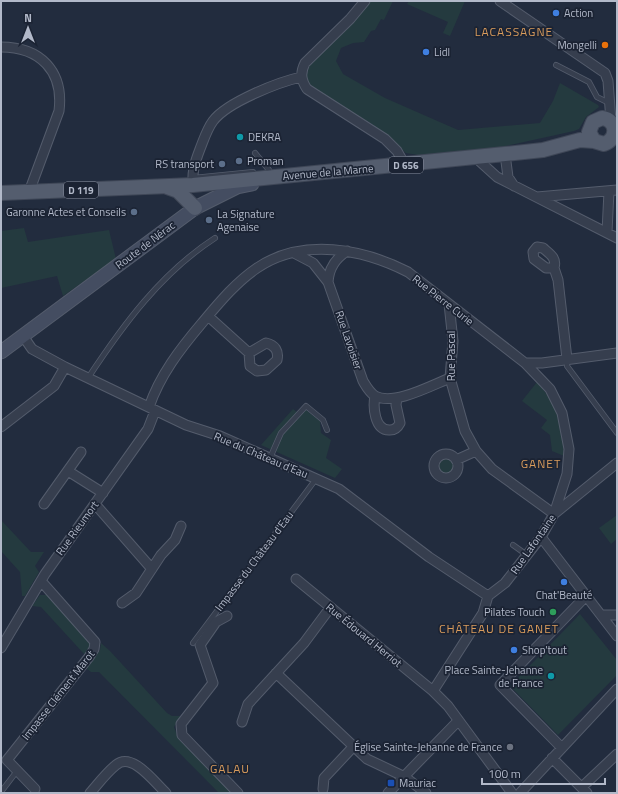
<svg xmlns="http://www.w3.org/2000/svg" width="618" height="794" viewBox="0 0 618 794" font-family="'Titillium Web',sans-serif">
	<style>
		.green { fill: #243a3f }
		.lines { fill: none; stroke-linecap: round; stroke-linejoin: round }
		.service-casing { stroke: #545c6c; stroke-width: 6 }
		.minor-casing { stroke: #545c6c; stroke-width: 11 }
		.secondary-casing { stroke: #545c6c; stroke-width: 15 }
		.primary-casing { stroke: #3f4757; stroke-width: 16 }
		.service { stroke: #363e4e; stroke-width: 4.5 }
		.minor { stroke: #363e4e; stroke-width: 9 }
		.secondary { stroke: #444d61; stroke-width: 13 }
		.primary { stroke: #545d6e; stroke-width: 14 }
		.shop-dot { fill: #3f7fe0; stroke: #1b2333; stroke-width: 1.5 }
		.food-dot { fill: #e8710a; stroke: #1b2333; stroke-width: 1.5 }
		.culture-dot { fill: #0f9aa8; stroke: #1b2333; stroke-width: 1.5 }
		.service-dot { fill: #5c6f8a; stroke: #1b2333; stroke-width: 1.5 }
		.leisure-dot { fill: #2e9e5b; stroke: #1b2333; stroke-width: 1.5 }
		.worship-dot { fill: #6b7280; stroke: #1b2333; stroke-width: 1.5 }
		.transit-dot { fill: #1a4fb4; stroke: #1b2333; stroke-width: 1.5 }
		.labels { text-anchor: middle; stroke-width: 3.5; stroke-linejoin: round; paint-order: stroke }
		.shield { fill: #1b2333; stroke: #858c9c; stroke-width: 1 }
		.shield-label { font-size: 10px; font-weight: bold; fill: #b2b9c9 }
		.poi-label { font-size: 11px; fill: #b2b9c9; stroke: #1b2333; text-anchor: start }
		.street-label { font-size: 11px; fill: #b2b9c9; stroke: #1b2333 }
		.neighbourhood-label { font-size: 12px; letter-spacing: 1px; fill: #da9c5c; stroke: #1b2333 }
	</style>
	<rect width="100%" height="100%" fill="#222c3e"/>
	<path class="green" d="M 371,1 L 393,1 L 384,20 L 381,19 L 375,30 L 371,31 L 364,42 L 353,43 L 341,48 L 336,61 L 343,74 L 385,98 L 458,130 L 540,123 L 553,101 L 560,83 L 598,105 L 599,107 L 586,117 L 579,129 L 574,131 L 496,148 L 418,155 L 406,153 L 372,124 L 317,93 L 308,82 L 306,77 L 309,65 Z
		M 409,1 L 465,1 L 450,36 L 443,33 L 448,22 L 407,4 Z
		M 24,228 L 28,242 L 109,230 L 116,259 L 63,296 L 57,276 L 1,288 L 1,231 Z
		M 537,382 C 556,403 564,428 564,456 L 552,451 L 550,435 L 541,428 L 547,420 L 522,401 Z
		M 293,409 L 301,415 L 306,410 L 320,421 L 321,433 L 331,440 L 326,458 L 342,469 L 335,478 L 261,445 Z
		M435 466a10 10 0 1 1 20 0a10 10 0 1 1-20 0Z
		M 617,515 L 617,539 L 611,544 L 599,528 Z
		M 1,520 L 31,552 L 44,552 L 35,566 L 39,572 L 25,596 L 22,596 L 20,572 L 1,551 Z
		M 40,595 L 47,595 L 50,597 L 89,642 L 91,646 L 85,655 L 41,607 L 32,606 Z
		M 580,614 L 617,660 L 617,675 L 558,735 L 510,686 Z
		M 101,643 L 110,651 L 167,713 L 172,716 L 181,716 L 174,727 L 177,735 L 234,793 L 219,793 L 99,672 L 91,672 L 86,668 L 100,650 Z"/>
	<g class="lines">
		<defs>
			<path id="service" d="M 556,65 L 589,82 L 597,97 L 609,103
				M 255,153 L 269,170 L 269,177
				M 193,178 L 253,172
				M 567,359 L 567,366 L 617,433
				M 88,378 C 123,325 161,273 215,238
				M 270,458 L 281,433 L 306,406 L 323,420 L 327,430
				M 513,545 L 527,555
				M 193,643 L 316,479
				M 1,792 L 17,771"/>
			<path id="minor" d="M 365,1 L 350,19 L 305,63 C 300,73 301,80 307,89 L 385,139 L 397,151 L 405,165
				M 500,1 L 605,73 L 608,81 L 611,121
				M 1,47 C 40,47 64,71 59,111 L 29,192
				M 505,154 L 508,177 L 514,186
				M 476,158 L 497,177 L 617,238
				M 193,185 C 192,171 195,162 200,149 C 204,139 207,129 213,121 C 227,102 279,82 301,77
				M 537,197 L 617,190
				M 607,232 L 609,191
				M 537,247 L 543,248 C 550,254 557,258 554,268 L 546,268 L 534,259 L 533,252 Z
				M 294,253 L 313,263 L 328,282 L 363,381 C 366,386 369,392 375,396 C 394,406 432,385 450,378
				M 554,268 L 558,280 L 567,359
				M 328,282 C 329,268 335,259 347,251
				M 449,304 L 453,341 L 450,378 L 465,431 L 476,451 L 492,469 L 554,514
				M 208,316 L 249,353
				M 23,336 L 32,349 L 65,367 L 186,425 L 220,436 L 339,489 L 429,557 L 488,596
				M 266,343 C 275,345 279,351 277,360 L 266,370 L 257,371 L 250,366 L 249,353 Z
				M 525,363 L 542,363 L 617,353
				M 375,396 C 373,406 374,431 390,430 C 395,430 398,427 400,423 L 396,405 L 397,398
				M 149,407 C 160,375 180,349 202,323 C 218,304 236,282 257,268 C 303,237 363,249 408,272 L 525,363 L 550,389 L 562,413 L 569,449 L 567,474 L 554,514
				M 1,427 L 54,386 L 65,367
				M434 466a12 12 0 1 1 24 0a12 12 0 1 1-24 0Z
				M 456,460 L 476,451
				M 68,471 L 103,493
				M 44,504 L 81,452
				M 95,504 L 152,569
				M 541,537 L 617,636
				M 296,579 L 433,691
				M 488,596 L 483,613 L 433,691 L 448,706 L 512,793
				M 488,596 L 505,583 L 541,537 L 554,514 L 617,463
				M 122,603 L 136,593 L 161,555 L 175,540 L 181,526
				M 602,615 L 617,615
				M 227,616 L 216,622 L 200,645 L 213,683 L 181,724 L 182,735 L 238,793
				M 1,648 L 45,574 L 148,429 L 155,411
				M 276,673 L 367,759 L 405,777 L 426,793
				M 242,722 L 248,704 L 304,643 L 330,608
				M 562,748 L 500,685 L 587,595
				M 552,758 L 587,793
				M 582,787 L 617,754
				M 35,789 L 7,760 L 89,657 L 94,649 L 95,642 L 41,581
				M 323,789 L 324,778 L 353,747
				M 90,793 C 98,784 106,773 116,765 C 132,751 155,783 166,793
				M 388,793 L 458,721
				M 520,793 L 617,689"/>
			<path id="secondary" d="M 1,352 L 195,208 L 237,187 L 252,184"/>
			<path id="primary" d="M 167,187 L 178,191 L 195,208
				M 1,193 L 193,185 L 505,154 L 543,150 L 580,140 L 594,141 L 604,144 C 618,139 618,120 602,118 L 593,122 L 589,132 L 594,141"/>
		</defs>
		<use href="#service" class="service-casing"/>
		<use href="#minor" class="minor-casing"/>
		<use href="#secondary" class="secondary-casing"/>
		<use href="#primary" class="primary-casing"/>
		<use href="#service" class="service"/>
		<use href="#minor" class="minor"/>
		<use href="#secondary" class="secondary"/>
		<use href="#primary" class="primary"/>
	</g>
	<g class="shop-dot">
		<circle cx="556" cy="13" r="4"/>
		<circle cx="426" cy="52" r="4"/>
		<circle cx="564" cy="582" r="4"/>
		<circle cx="514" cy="650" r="4"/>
	</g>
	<circle class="food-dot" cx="605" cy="45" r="4"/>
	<g class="culture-dot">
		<circle cx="240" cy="137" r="4"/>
		<circle cx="551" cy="676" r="4"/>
	</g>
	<g class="service-dot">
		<circle cx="239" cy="161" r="4"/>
		<circle cx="222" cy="164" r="4"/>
		<circle cx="134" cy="212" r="4"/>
		<circle cx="209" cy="220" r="4"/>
	</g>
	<circle class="leisure-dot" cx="553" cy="612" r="4"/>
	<circle class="worship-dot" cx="510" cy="747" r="4"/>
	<rect class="transit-dot" x="387" y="779" width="8" height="8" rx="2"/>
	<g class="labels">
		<g class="shield">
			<rect x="389" y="157" width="34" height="16" rx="3"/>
			<rect x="64" y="182" width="34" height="16" rx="3"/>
		</g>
		<g class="shield-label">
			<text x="406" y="169">D 656</text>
			<text x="81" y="194">D 119</text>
		</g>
		<g class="poi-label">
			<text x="564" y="17">Action</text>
			<text x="597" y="49" text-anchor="end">Mongelli</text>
			<text x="434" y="56">Lidl</text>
			<text x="248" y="141">DEKRA</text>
			<text x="247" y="165">Proman</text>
			<text x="214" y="168" text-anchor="end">RS transport</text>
			<text x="126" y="216" text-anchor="end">Garonne Actes et Conseils</text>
			<text x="217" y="218">La Signature<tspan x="217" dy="13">Agenaise</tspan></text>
			<text x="564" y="599" text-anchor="middle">Chat'Beauté</text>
			<text x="545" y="616" text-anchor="end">Pilates Touch</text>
			<text x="522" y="654">Shop'tout</text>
			<text x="543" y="674" text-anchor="end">Place Sainte-Jehanne<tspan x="543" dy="13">de France</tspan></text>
			<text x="502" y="751" text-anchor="end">Église Sainte-Jehanne de France</text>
			<text x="399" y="787">Mauriac</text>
		</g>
		<g class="street-label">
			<text transform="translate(328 172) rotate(-5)" y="4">Avenue de la Marne</text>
			<text transform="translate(145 245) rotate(-37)" y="4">Route de Nérac</text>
			<text transform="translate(443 300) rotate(38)" y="4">Rue Pierre Curie</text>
			<text transform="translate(349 340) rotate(71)" y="4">Rue Lavoisier</text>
			<text transform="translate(451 356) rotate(-90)" y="4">Rue Pascal</text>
			<text transform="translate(261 455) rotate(23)" y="4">Rue du Château d'Eau</text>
			<text transform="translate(77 528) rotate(-54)" y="4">Rue Rieumort</text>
			<text transform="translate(533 544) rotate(-55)" y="4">Rue Lafontaine</text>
			<text transform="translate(254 561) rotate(-53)" y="4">Impasse du Château d'Eau</text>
			<text transform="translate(364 635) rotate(39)" y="4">Rue Édouard Herriot</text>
			<text transform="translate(58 695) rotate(-52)" y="4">Impasse Clément Marot</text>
		</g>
		<g class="neighbourhood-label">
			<text x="514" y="36">LACASSAGNE</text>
			<text x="541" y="468">GANET</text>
			<text x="499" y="633">CHÂTEAU DE GANET</text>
			<text x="230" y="773">GALAU</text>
		</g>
	</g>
	<rect width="618" height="794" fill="none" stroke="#b2b9c9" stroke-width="4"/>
	<g transform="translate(28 28)" stroke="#1b2333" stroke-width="3" paint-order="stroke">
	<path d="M0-3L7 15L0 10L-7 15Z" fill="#b2b9c9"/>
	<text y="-6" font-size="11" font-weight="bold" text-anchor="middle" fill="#b2b9c9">N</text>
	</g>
	<path d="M482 778v6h123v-6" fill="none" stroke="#b2b9c9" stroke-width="2"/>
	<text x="488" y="778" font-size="12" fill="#b2b9c9" stroke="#1b2333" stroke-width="3" paint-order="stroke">100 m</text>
</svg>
